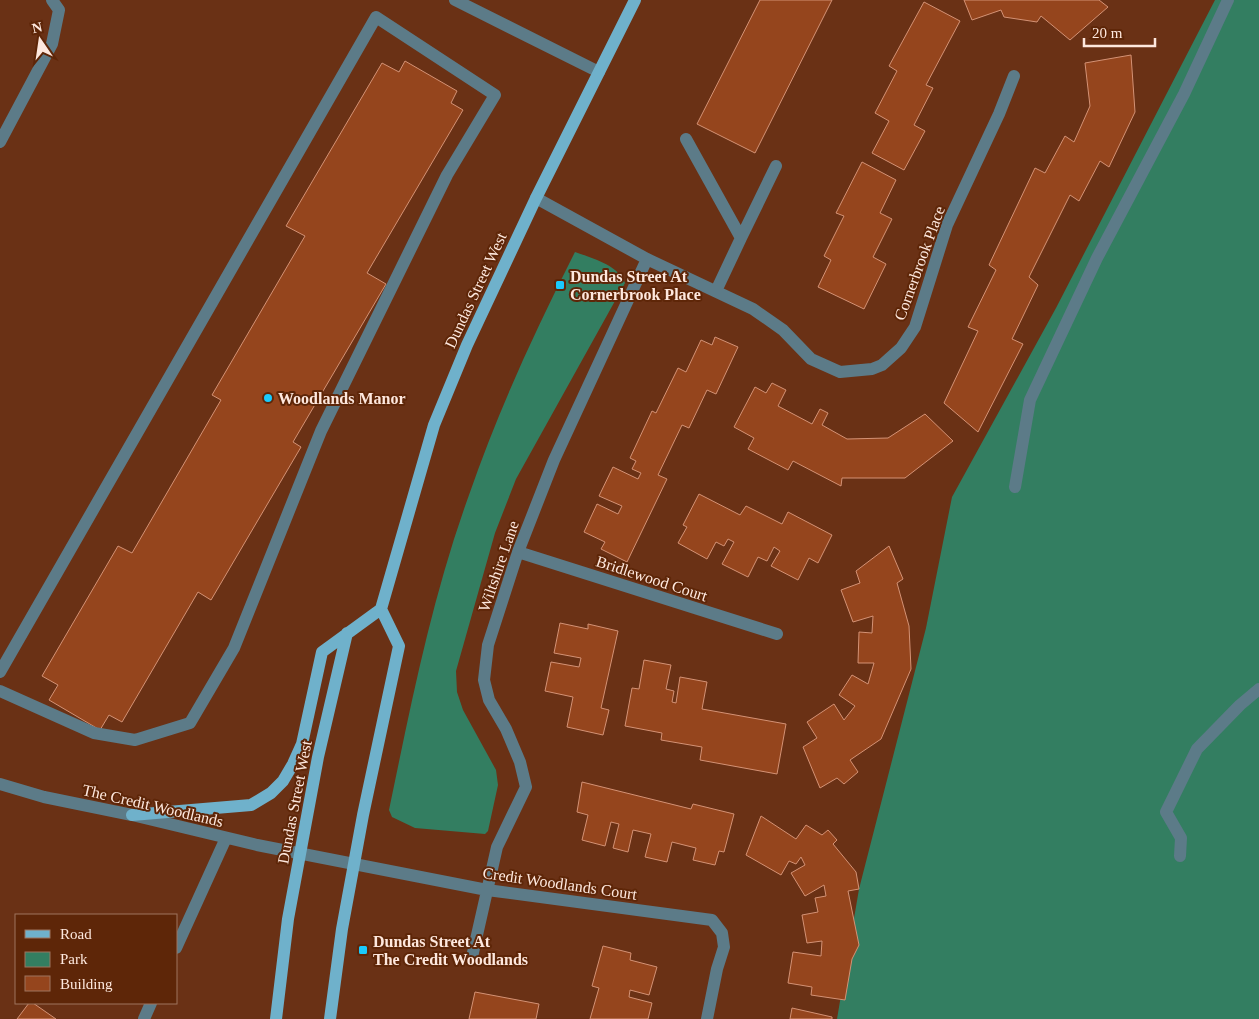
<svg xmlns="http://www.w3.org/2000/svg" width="1259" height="1019" viewBox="0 0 1259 1019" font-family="Georgia,serif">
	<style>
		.green { fill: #337e61 }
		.building { fill: #95451d; stroke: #d49275 }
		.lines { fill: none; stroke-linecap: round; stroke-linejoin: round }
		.minor { stroke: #5c7b88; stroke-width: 12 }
		.major { stroke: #6fb1cb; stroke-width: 12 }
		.poi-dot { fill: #1acafc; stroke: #5e2608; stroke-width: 2 }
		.labels { text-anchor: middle; stroke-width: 4; stroke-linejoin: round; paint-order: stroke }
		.street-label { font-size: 16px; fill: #fee8de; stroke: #5e2608 }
		.poi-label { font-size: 16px; font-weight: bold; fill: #fee8de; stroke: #5e2608; text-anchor: start }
	</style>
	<rect width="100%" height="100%" fill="#6a3115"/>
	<path class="green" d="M 1215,0 L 1259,0 L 1259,1019 L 837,1019 L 859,889 L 926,628 L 952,497 L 1056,308 Z
		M 575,252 C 592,258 618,265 625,283 L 516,479 L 495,533 L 456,671 L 457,692 L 463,710 L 496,770 L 498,785 L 488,831 L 485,834 L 415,828 L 392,817 L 389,810 C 411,704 432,597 469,495 C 498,411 535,331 575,252 Z"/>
	<path class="building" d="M 760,0 L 832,0 L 755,153 L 697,124 Z
		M 964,0 L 1099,0 L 1108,7 L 1070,40 L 1041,16 L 1037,22 L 1004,17 L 1001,10 L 972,20 Z
		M 924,2 L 960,21 L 926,85 L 933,88 L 914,125 L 925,131 L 904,170 L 872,153 L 889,121 L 875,113 L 897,71 L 889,66 Z
		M 1131,55 L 1135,112 L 1109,167 L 1100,161 L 1079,201 L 1070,195 L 1029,277 L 1038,285 L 1012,339 L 1023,344 L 978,432 L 944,403 L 978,331 L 968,327 L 996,270 L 989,265 L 1035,168 L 1045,173 L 1065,136 L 1074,142 L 1090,106 L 1085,63 Z
		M 405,61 L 457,91 L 451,103 L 463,110 L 367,273 L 386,284 L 293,442 L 301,447 L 211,600 L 198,592 L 122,722 L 109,715 L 100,730 L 49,700 L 58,685 L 42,676 L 118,546 L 132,553 L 221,400 L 212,395 L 305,236 L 286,226 L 382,63 L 399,72 Z
		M 862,162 L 896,180 L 880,213 L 892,219 L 873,257 L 886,264 L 864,309 L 818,287 L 831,260 L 824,256 L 844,216 L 836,213 Z
		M 715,337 L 738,347 L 716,394 L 707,390 L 689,428 L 682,425 L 658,475 L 667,479 L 627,562 L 601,549 L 605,542 L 584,532 L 597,504 L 618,514 L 622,506 L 599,496 L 613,467 L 638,479 L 641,473 L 632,469 L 636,461 L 630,458 L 652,411 L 656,413 L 678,368 L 686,372 L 701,340 L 712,345 Z
		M 772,383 L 786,390 L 778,406 L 812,424 L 820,409 L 828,413 L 822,425 L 847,439 L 888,438 L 925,414 L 953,441 L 905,478 L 842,478 L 841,486 L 793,461 L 788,470 L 748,449 L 754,438 L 734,427 L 755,387 L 766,393 Z
		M 699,494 L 740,515 L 746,506 L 782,524 L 788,512 L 832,535 L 818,563 L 809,558 L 798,580 L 771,566 L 780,551 L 774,547 L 767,561 L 758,557 L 748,577 L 722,564 L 734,542 L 728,539 L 724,546 L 716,542 L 707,559 L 678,543 L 687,527 L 683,525 Z
		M 889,546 L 903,579 L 897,583 L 909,626 L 911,669 L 881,739 L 850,760 L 858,772 L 844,784 L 837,778 L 820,788 L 803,747 L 817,738 L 807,722 L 834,704 L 844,720 L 855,706 L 839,695 L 852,675 L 868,684 L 874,663 L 858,663 L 859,632 L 872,633 L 873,616 L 853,622 L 841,590 L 860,583 L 856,571 Z
		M 560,623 L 588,629 L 588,624 L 618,631 L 601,708 L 609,710 L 603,735 L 567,727 L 573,697 L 545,691 L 551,662 L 579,667 L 581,658 L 554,653 Z
		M 644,660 L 671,665 L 666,689 L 674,691 L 672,702 L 676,703 L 680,677 L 707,682 L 702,709 L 786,724 L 777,774 L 700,760 L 702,747 L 661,740 L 662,733 L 625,726 L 632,688 L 639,689 Z
		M 582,782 L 691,809 L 693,804 L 734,814 L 724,852 L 719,851 L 715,865 L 693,860 L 696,848 L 672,842 L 667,862 L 645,857 L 651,834 L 633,830 L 628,852 L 613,848 L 619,824 L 611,822 L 605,846 L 582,840 L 588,815 L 577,812 Z
		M 761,816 L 796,839 L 806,825 L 822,835 L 828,830 L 837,840 L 833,844 L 856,872 L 859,889 L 848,891 L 859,945 L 852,959 L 845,1000 L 811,995 L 812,987 L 788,983 L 793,952 L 821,956 L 822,941 L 807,943 L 802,915 L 818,912 L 815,898 L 826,896 L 824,885 L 805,896 L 791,873 L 805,865 L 801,857 L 796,864 L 789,861 L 781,875 L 746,855 Z
		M 603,946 L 631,953 L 630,960 L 657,967 L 649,995 L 630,990 L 629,997 L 652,1003 L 648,1019 L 590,1019 L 599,988 L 592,986 Z
		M 475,992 L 539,1004 L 536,1019 L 469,1019 Z
		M 29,1003 L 33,1003 L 56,1019 L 17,1019 Z
		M 792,1008 L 832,1017 L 832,1019 L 790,1019 Z"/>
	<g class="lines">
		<path class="minor" d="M 455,0 L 599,72
			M 686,139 L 741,238 L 716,291
			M 0,142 L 52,44 L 59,10 L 52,0
			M 536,198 L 647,259 L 753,309 L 783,330 L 811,359 L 840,372 L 872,369 L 882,365 L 901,348 L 915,327 L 947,225 L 999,114 L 1014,76
			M 741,238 L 776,166
			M 1015,487 L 1030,400 L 1097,258 L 1184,94 L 1228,0
			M 518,552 L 777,634
			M 0,672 L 376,17 L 495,95 L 447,175 L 321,431 L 234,648 L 190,723 L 135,740 L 94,733 L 0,691
			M 0,784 L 44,797 L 132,815 L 257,845 L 487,890 L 712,920 L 722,933 L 724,947 L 717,969 L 707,1019
			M 1180,856 L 1181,838 L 1166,812 L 1197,749 L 1240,705 L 1259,689
			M 176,948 L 226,838
			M 472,957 L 497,847 L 526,787 L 520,762 L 506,729 L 489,700 L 484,680 L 488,645 L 518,552 L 554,460 L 647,259
			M 144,1019 L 151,1003"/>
		<path class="major" d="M 132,815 L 251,805 L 271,793 L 283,781 L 293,764 L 302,744 L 322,652 L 381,609 L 434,425 L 467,345 L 536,198 L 635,0
			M 276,1019 L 288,919 L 318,757 L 347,633
			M 330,1019 L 342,929 L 363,815 L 399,646 L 381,609"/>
	</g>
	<g class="poi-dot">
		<rect x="555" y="280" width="10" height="10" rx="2.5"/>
		<circle cx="268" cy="398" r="5"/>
		<rect x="358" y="945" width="10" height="10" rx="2.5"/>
	</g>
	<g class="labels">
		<g class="street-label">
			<text transform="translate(919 263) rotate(-70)" y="6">Cornerbrook Place</text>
			<text transform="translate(475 290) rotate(-65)" y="6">Dundas Street West</text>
			<text transform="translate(498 566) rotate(-71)" y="6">Wiltshire Lane</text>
			<text transform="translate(652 578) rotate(18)" y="6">Bridlewood Court</text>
			<text transform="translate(294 802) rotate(-79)" y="6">Dundas Street West</text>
			<text transform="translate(153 805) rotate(13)" y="6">The Credit Woodlands</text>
			<text transform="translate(560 883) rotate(8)" y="6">Credit Woodlands Court</text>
		</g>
		<g class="poi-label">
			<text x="570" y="282">Dundas Street At<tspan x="570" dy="18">Cornerbrook Place</tspan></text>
			<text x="278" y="404">Woodlands Manor</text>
			<text x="373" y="947">Dundas Street At<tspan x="373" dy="18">The Credit Woodlands</tspan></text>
		</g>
	</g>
	<rect x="15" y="914" width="162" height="90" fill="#5e2608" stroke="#9e745e"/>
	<rect x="25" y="930" width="25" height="8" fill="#6fb1cb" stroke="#9e745e"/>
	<text x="60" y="939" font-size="15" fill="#fee8de">Road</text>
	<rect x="25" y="952" width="25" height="15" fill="#337e61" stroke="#9e745e"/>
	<text x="60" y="964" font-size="15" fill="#fee8de">Park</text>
	<rect x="25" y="976" width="25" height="15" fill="#95451d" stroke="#9e745e"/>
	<text x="60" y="989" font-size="15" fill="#fee8de">Building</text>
	<g transform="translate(40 40) rotate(347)" stroke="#5e2608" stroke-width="4" paint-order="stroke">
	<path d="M0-4L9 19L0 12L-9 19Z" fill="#fee8de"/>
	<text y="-8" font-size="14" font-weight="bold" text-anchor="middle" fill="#fee8de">N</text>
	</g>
	<path d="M1084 38v8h71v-8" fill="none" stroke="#fee8de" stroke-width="2.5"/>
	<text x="1092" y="38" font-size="15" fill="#fee8de" stroke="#5e2608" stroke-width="4" paint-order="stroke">20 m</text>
</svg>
